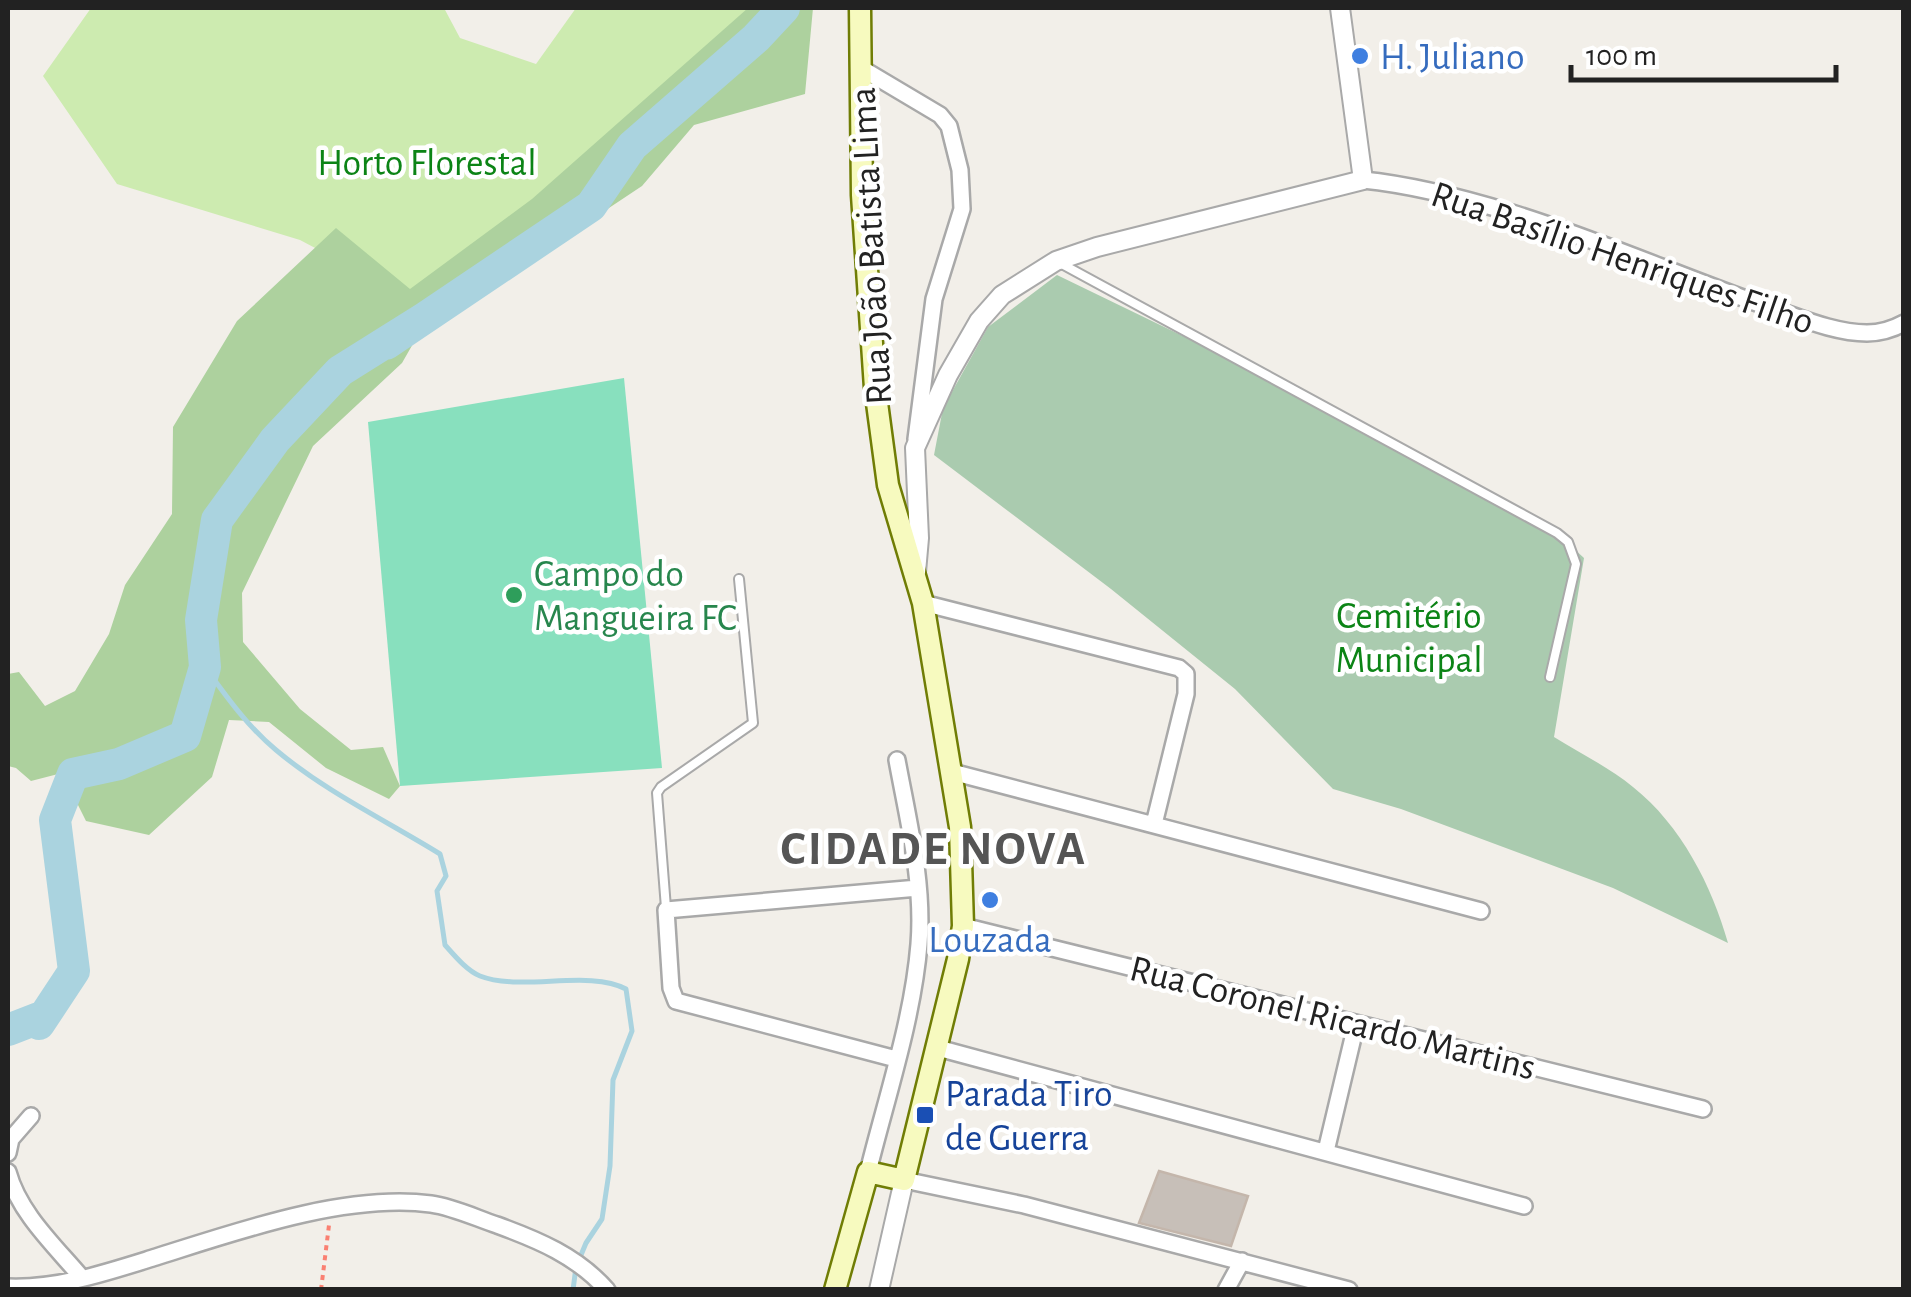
<svg xmlns="http://www.w3.org/2000/svg" width="1911" height="1297" viewBox="0 0 1911 1297" font-family="'Alegreya Sans',sans-serif">
	<style>
		.grass { fill: #cdebb0 }
		.forest { fill: #add19e }
		.cemetery { fill: #aacbaf }
		.pitch { fill: #88e0be }
		.lines { fill: none; stroke-linecap: round; stroke-linejoin: round }
		.stream { stroke: #aad3df; stroke-width: 5 }
		.river { stroke: #aad3df; stroke-width: 32 }
		.building { fill: #c7bfb8; stroke: #c4b6ab; stroke-width: 2.5 }
		.service-casing { stroke: #a9a9a9; stroke-width: 12 }
		.minor-casing { stroke: #a9a9a9; stroke-width: 20 }
		.tertiary-casing { stroke: #a9a9a9; stroke-width: 22 }
		.secondary-casing { stroke: #707d05; stroke-width: 25 }
		.path { stroke: #fa8072; stroke-width: 4; stroke-dasharray: 5 5; stroke-linecap: butt }
		.service { stroke: #fff; stroke-width: 8 }
		.minor { stroke: #fff; stroke-width: 15 }
		.tertiary { stroke: #fff; stroke-width: 18 }
		.secondary { stroke: #f7fabf; stroke-width: 20 }
		.shop-dot { fill: #3f7fe0; stroke: #fff; stroke-width: 4 }
		.leisure-dot { fill: #2e9e5b; stroke: #fff; stroke-width: 4 }
		.transit-dot { fill: #1a4fb4; stroke: #fff; stroke-width: 4 }
		.labels { text-anchor: middle; stroke-width: 9; stroke-linejoin: round; paint-order: stroke }
		.shop-label { font-size: 38px; fill: #366cbe; stroke: #fff; text-anchor: start }
		.park-label { font-size: 38px; fill: #0c8416; stroke: #fff }
		.street-label { font-size: 38px; fill: #222; stroke: #fff }
		.leisure-label { font-size: 38px; fill: #27864d; stroke: #fff; text-anchor: start }
		.transit-label { font-size: 38px; fill: #164399; stroke: #fff; text-anchor: start }
		.district-label { font-size: 48px; font-weight: bold; letter-spacing: 2.5px; fill: #555; stroke: #fff }
	</style>
	<rect width="100%" height="100%" fill="#f2efe9"/>
	<path class="grass" d="M 91,8 L 444,8 L 460,38 L 536,64 L 576,8 L 784,8 L 423,319 L 389,287 L 300,240 L 117,184 L 43,76 Z"/>
	<path class="forest" d="M 748,8 L 813,8 L 805,94 L 694,125 L 642,186 L 418,335 L 402,363 L 313,446 L 242,593 L 243,642 L 300,709 L 351,750 L 383,747 L 400,786 L 389,799 L 326,768 L 269,722 L 229,720 L 212,777 L 149,835 L 86,821 L 62,773 L 31,781 L 16,768 L 8,766 L 8,674 L 19,672 L 45,706 L 75,691 L 109,634 L 125,585 L 172,514 L 173,427 L 237,321 L 336,228 L 410,289 L 532,199 Z"/>
	<path class="cemetery" d="M 1057,275 L 1220,354 L 1560,536 L 1584,558 L 1554,737 C 1580,753 1610,768 1633,787 C 1681,825 1712,886 1728,943 L 1613,888 L 1401,809 L 1333,789 L 1235,689 L 1111,589 L 934,455 L 943,408 L 988,327 Z"/>
	<path class="pitch" d="M 624,378 L 662,768 L 400,786 L 368,422 Z"/>
	<g class="lines">
		<path class="stream" d="M 205,667 C 226,696 248,727 276,750 C 326,792 385,820 440,854 L 446,876 L 437,891 L 445,945 C 454,955 467,971 480,976 C 521,992 589,969 626,989 L 632,1031 L 613,1080 L 610,1166 L 602,1219 L 586,1243 L 576,1267 L 573,1290"/>
		<path class="river" d="M 8,1030 L 39,1018 L 39,1024 L 74,971 L 55,820 L 73,774 L 119,764 L 185,736 L 205,667 L 201,620 L 217,520 L 275,440 L 340,371 L 423,319 L 386,344 L 591,206 L 632,146 L 756,38 L 784,8"/>
	</g>
	<path class="building" d="M 1159,1171 L 1248,1196 L 1231,1246 L 1139,1223 Z"/>
	<g class="lines">
		<defs>
			<path id="service" d="M 1060,263 L 1557,533 L 1568,542 L 1576,564 L 1550,677
				M 666,908 L 657,793 L 661,787 L 753,723 L 739,579"/>
			<path id="minor" d="M 861,68 L 940,115 L 949,126 L 960,170 L 962,209 L 934,299 L 916,439
				M 1363,180 C 1414,185 1463,198 1512,213 C 1600,240 1684,278 1771,308 C 1801,318 1835,333 1867,333 C 1880,333 1893,329 1904,323
				M 923,603 L 1179,668 L 1186,674 L 1186,694 L 1154,824
				M 952,772 L 1481,911
				M 963,926 L 1703,1109
				M 938,1048 L 1524,1206
				M 896,1059 L 676,1001 L 671,988 L 666,910 L 918,888
				M 1326,1151 L 1356,1025
				M 8,1153 L 11,1139 L 31,1116
				M 8,1172 C 19,1213 55,1246 82,1278
				M 868,1172 C 886,1099 913,1019 919,944 C 924,883 908,820 897,760
				M 904,1180 L 1024,1205 L 1349,1290
				M 8,1287 C 58,1289 108,1272 156,1257 C 238,1231 346,1193 431,1204 C 453,1207 476,1218 497,1225 C 538,1240 577,1256 607,1290
				M 1226,1290 L 1242,1261"/>
			<path id="tertiary" d="M 916,572 L 919,538 L 915,448 L 948,375 L 979,321 L 1002,295 L 1056,261 L 1097,247 L 1363,180 L 1340,8
				M 879,1290 L 904,1180"/>
			<path id="secondary" d="M 835,1290 L 868,1172 L 904,1180 L 958,959 L 963,926 L 960,827 L 923,603 L 888,485 L 875,388 L 862,195 L 860,8"/>
		</defs>
		<use href="#service" class="service-casing"/>
		<use href="#minor" class="minor-casing"/>
		<use href="#tertiary" class="tertiary-casing"/>
		<use href="#secondary" class="secondary-casing"/>
		<path class="path" d="M 321,1290 L 329,1225"/>
		<use href="#service" class="service"/>
		<use href="#minor" class="minor"/>
		<use href="#tertiary" class="tertiary"/>
		<use href="#secondary" class="secondary"/>
	</g>
	<g class="shop-dot">
		<circle cx="1360" cy="56" r="10"/>
		<circle cx="990" cy="900" r="10"/>
	</g>
	<circle class="leisure-dot" cx="514" cy="595" r="10"/>
	<rect class="transit-dot" x="915" y="1105" width="20" height="20" rx="5"/>
	<g class="labels">
		<g class="shop-label">
			<text x="1380" y="69">H. Juliano</text>
			<text x="990" y="952" text-anchor="middle">Louzada</text>
		</g>
		<g class="park-label">
			<text x="427" y="175">Horto Florestal</text>
			<text x="1409" y="628">Cemitério<tspan x="1409" dy="44">Municipal</tspan></text>
		</g>
		<g class="street-label">
			<text transform="translate(870 246) rotate(-93)" y="13">Rua João Batista Lima</text>
			<text transform="translate(1623 257) rotate(19)" y="13">Rua Basílio Henriques Filho</text>
			<text transform="translate(1333 1017) rotate(14)" y="13">Rua Coronel Ricardo Martins</text>
		</g>
		<g class="leisure-label">
			<text x="534" y="586">Campo do<tspan x="534" dy="44">Mangueira FC</tspan></text>
		</g>
		<g class="transit-label">
			<text x="945" y="1106">Parada Tiro<tspan x="945" dy="44">de Guerra</tspan></text>
		</g>
		<g class="district-label">
			<text x="934" y="864">CIDADE NOVA</text>
		</g>
	</g>
	<rect width="1911" height="1297" fill="none" stroke="#222222" stroke-width="20"/>
	<path d="M1571 65v15h265v-15" fill="none" stroke="#222222" stroke-width="5"/>
	<text x="1586" y="65" font-size="30" fill="#222222" stroke="#ffffff" stroke-width="8" paint-order="stroke">100 m</text>
</svg>
